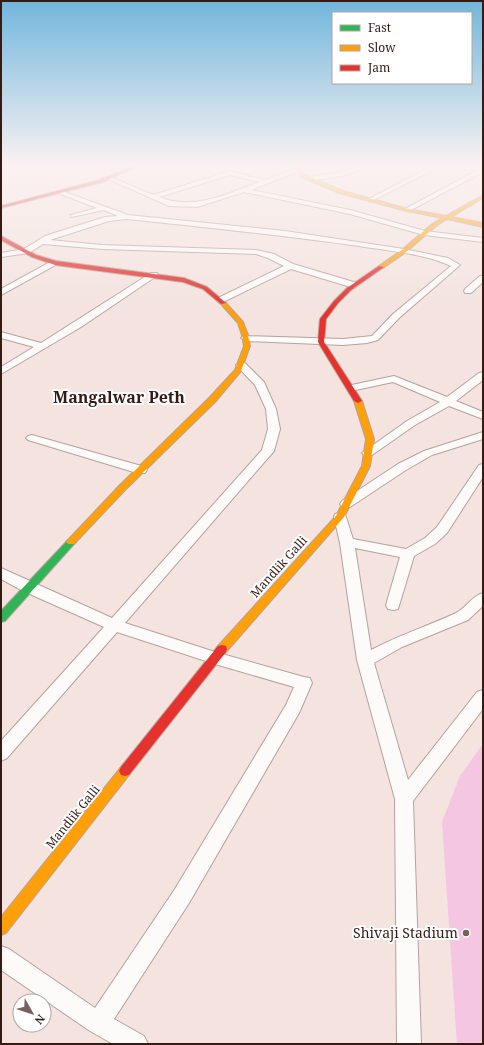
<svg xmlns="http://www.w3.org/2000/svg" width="484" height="1045" viewBox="0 0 484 1045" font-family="'Noto Serif',serif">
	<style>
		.green { fill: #f5c6e1 }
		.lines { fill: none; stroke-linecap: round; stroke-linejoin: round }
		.street-casing { stroke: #b6a29d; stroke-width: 2 }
		.fast-casing { stroke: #b6a29d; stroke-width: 2 }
		.slow-casing { stroke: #b6a29d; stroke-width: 2 }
		.jam-casing { stroke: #b6a29d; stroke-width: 2 }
		.street { fill: #fdfbfa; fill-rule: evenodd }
		.fast { fill: #30b455; fill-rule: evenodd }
		.slow { fill: #ff9f0a; fill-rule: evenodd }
		.jam { fill: #e5322d; fill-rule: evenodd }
		.poi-dot { fill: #78615b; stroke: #fff; stroke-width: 1.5 }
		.labels { text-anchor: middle; stroke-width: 4; stroke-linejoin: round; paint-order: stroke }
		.street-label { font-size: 12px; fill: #361b14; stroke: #fff }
		.near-poi-label { font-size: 14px; fill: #361b14; stroke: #fff; text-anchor: end }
		.district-label { font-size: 16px; font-weight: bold; fill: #361b14; stroke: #fff }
	</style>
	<rect width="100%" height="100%" fill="#f4e3df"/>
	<path class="green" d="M 483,744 L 483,1044 L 457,1044 L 442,822 L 460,776 Z"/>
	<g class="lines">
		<defs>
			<path id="street" d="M 363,166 L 373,166 L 342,176 L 309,181 L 306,179 L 309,177 L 341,172 Z
				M 432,166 L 440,166 L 372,201 L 367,200 Z
				M 448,166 L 483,167 L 483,172 L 409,211 L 405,211 L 405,209 L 478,170 L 451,168 Z
				M 298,168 L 301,170 L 300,171 L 251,190 L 350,210 L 425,231 L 483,238 L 483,242 L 424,235 L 350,214 L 244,192 L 197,207 L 169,206 L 106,178 L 111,177 L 153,195 L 230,171 L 265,180 ZM 230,175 L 259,182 C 227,194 192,211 159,197 Z
				M 58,191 L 62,191 L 128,215 L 285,231 L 404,249 L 448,258 L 460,265 L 399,318 L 378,340 L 367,343 L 343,345 L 246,341 L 241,338 L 243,336 L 343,339 L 372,336 L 393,314 L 451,266 C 423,253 388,251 359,246 C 281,235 204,227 126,219 L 109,221 L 50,240 L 102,245 L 256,250 L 274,254 L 293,264 L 357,283 L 358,285 L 354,288 L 291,269 L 221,303 L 218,302 L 217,300 L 218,298 L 284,266 L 268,258 L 256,254 L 102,249 L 43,244 L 29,253 L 1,257 L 1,253 L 24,249 L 45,236 L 105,217 L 118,216 L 104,210 L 71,217 L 71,215 L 97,208 L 58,193 Z
				M 52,261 L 58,261 L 59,263 L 1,295 L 1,289 Z
				M 151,273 L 157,273 L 158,275 L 81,327 L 1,374 L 1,367 L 34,347 L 1,338 L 1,332 L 41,343 Z
				M 480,276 L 483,276 L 483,282 L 471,293 L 465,293 L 464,291 L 465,289 Z
				M 241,362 L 245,363 L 264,382 L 276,409 L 280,429 L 274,451 L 125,623 L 215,652 L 304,677 L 310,678 L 312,683 L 299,713 L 189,903 L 114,1019 L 144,1036 L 148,1044 L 113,1044 L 90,1031 L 1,970 L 1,946 L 9,949 L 95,1008 L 175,889 L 286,705 L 294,687 L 215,664 L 117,632 L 7,758 L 1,761 L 1,741 L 104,627 L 23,591 L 1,579 L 1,568 L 112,618 L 262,450 L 268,429 L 266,409 L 255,385 L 236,365 Z
				M 483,372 L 483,380 L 456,401 L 483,412 L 483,419 L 449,406 L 415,425 L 372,455 L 364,455 L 362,453 L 407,421 L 440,402 L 393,382 L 351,391 L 346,388 L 347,386 L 394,376 L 447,397 L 479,373 Z
				M 483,432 L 483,439 L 432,455 L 406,470 L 350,507 L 342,507 L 340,504 L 342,501 L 398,464 L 424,451 Z
				M 32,435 L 145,467 L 147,470 L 145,473 L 137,473 L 28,440 L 26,438 L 28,436 Z
				M 483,464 L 483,477 L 447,533 L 435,544 L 414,556 L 398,609 L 393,610 L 388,609 L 386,605 L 400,557 L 355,548 L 371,650 C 399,635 428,626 456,613 C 466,608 472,596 483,593 L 483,606 L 468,620 L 402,647 L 374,663 L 408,780 L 477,692 L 483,690 L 483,709 L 413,801 L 421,1044 L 397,1044 L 395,799 L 357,660 L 340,543 L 334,517 L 335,514 L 340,513 L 345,514 L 353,539 L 406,549 L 425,538 L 437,527 L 479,465 Z"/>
			<path id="fast" d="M 71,539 L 76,542 L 74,544 L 5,621 L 1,622 L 1,611 L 68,540 Z"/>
			<path id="slow" d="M 294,166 L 298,166 L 305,175 L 343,191 L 408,209 L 446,216 L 483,195 L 483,198 L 451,217 L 483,223 L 483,227 L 447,219 L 436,226 L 406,252 L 383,268 L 379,268 L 379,266 L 402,250 L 432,224 L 442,218 L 407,211 L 339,193 L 301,177 Z
				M 221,302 L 225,302 L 243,322 L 248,335 L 250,346 L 241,371 L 215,402 L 125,490 L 74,544 L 68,544 L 66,542 L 68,540 L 119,486 L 209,398 L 235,370 L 244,346 L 242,335 L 238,323 L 221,304 Z
				M 355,399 L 358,399 L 362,401 L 374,439 L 370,466 L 344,517 L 226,652 L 222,653 L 218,652 L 217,649 L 218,646 L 336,516 L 362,466 L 366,439 L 354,401 Z
				M 125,766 L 129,767 L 131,771 L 129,775 L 6,933 L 1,935 L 1,917 L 121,767 Z"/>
			<path id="jam" d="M 132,166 L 138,166 L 103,182 L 1,208 L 1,206 L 99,180 Z
				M 1,236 L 36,255 L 56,261 L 184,278 L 207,287 L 226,303 L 221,304 L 203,289 L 183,282 L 55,265 L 32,257 L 1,240 Z
				M 379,266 L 384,267 L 351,290 L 338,303 L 326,319 L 324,342 L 362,401 L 358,403 L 354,401 L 318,342 L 320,319 L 334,301 L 347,288 Z
				M 222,645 L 226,646 L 227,649 L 226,652 L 129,775 L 125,776 L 121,775 L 119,771 L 121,767 L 218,646 Z"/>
		</defs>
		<use href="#street" class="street-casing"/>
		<use href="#fast" class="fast-casing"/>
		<use href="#slow" class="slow-casing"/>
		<use href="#jam" class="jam-casing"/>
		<use href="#street" class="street"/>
		<use href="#fast" class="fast"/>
		<use href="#slow" class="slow"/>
		<use href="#jam" class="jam"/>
	</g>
	<linearGradient id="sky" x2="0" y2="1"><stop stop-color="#71b6dc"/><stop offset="0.53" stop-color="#faf2f1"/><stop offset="1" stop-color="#faf2f1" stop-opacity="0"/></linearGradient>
	<rect width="484" height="312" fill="url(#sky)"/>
	<circle class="poi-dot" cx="466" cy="933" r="4"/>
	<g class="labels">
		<g class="street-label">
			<text transform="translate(279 567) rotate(-48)" y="4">Mandlik Galli</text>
			<text transform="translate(73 817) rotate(-51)" y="4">Mandlik Galli</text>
		</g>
		<g class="near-poi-label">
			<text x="458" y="938">Shivaji Stadium</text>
		</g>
		<g class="district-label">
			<text x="119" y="403">Mangalwar Peth</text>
		</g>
	</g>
	<rect width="484" height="1045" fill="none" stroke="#361b14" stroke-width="4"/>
	<rect x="332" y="12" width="140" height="72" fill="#ffffff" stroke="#afa4a1"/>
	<rect x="340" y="25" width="20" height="6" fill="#30b455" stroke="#afa4a1"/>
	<text x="368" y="32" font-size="12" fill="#361b14">Fast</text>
	<rect x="340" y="45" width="20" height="6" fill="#ff9f0a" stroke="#afa4a1"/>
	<text x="368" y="52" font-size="12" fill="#361b14">Slow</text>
	<rect x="340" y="65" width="20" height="6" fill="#e5322d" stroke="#afa4a1"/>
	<text x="368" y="72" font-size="12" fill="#361b14">Jam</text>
	<g transform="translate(32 1013) rotate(129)"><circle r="19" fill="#ffffff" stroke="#afa4a1"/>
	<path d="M0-3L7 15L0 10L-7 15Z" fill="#78615b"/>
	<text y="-6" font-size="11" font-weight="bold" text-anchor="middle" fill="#361b14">N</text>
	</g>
</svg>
